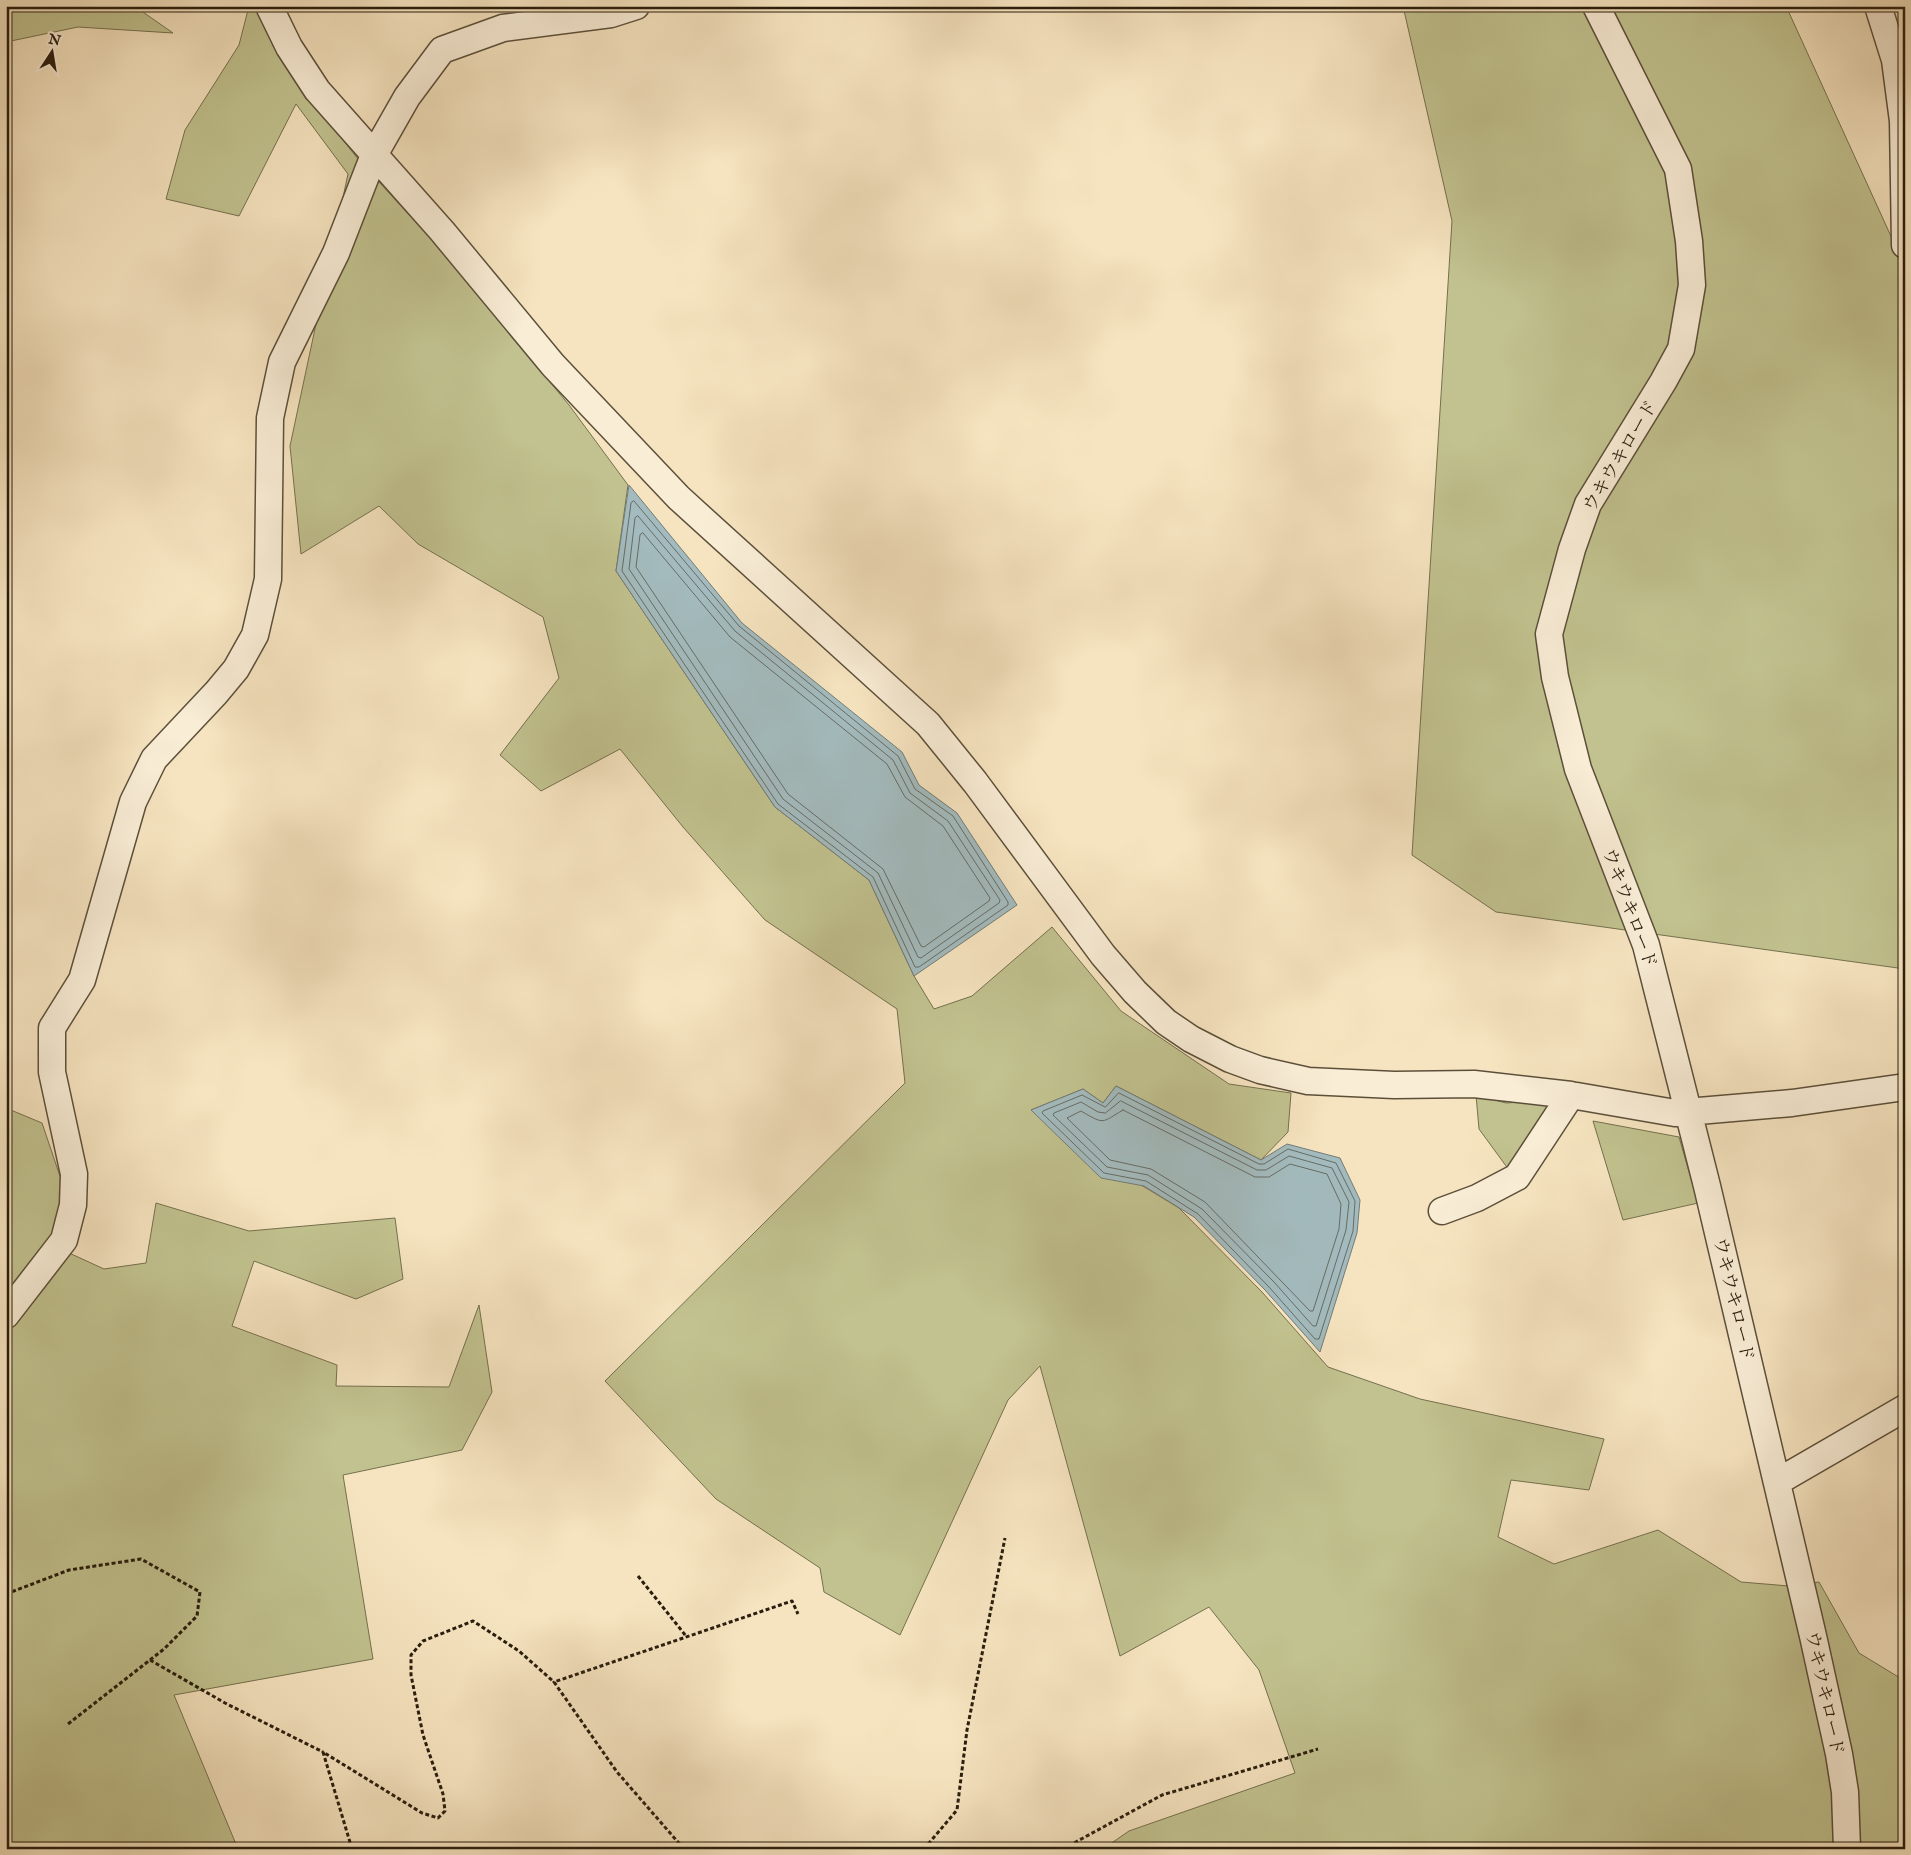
<svg xmlns="http://www.w3.org/2000/svg" width="1911" height="1855" viewBox="0 0 1911 1855" font-family="'IM FELL English','Noto Serif JP',serif">
	<style>
		.green { fill: #c1c28f; stroke: #75704e }
		.water { fill: #a3bbbe; stroke: #727c77 }
		.lines { fill: none; stroke-linecap: round; stroke-linejoin: round }
		.shore { stroke: #666c66; stroke-width: 1 }
		.minor-casing { stroke: #5c4f3a; stroke-width: 29 }
		.path { stroke: #291d0d; stroke-width: 3; stroke-dasharray: 4 2.5; stroke-linecap: butt }
		.minor { stroke: #f9edd6; stroke-width: 26 }
		.labels { text-anchor: middle; stroke-width: 4; stroke-linejoin: round; paint-order: stroke }
		.street-label { font-size: 18px; fill: #291d0d; stroke: #f9edd6 }
	</style>
	<rect width="100%" height="100%" fill="#f6e4c0"/>
	<filter id="stains"><feTurbulence type="fractalNoise" baseFrequency=".004" numOctaves="4"/><feColorMatrix values="0 0 0 0 .2 0 0 0 0 .09 0 0 0 0 .02 0 0 0 .5 -.17"/></filter>
	<radialGradient id="worn" r=".72"><stop offset=".6" stop-color="#630" stop-opacity="0"/><stop offset="1" stop-color="#630" stop-opacity=".3"/></radialGradient>
	<path class="green" d="M 6,6 L 129,6 L 140,10 L 173,33 L 78,27 L 6,42 Z
		M 249,6 L 253,6 L 301,86 L 358,159 L 434,242 L 569,405 L 628,485 L 616,571 L 775,807 L 869,880 L 914,976 L 934,1009 L 972,996 L 1052,927 L 1121,1011 L 1229,1084 L 1291,1093 L 1288,1132 L 1261,1160 L 1116,1086 L 1103,1103 L 1083,1089 L 1031,1110 L 1133,1180 L 1179,1208 L 1262,1292 L 1328,1367 L 1420,1399 L 1604,1439 L 1589,1490 L 1511,1480 L 1498,1537 L 1554,1564 L 1658,1530 L 1741,1582 L 1789,1586 L 1819,1582 L 1859,1653 L 1905,1681 L 1905,1849 L 1103,1849 L 1129,1831 L 1295,1773 L 1259,1670 L 1209,1607 L 1120,1656 L 1040,1366 L 1008,1400 L 900,1635 L 824,1592 L 820,1568 L 716,1499 L 605,1381 L 905,1083 L 897,1009 L 765,920 L 683,827 L 620,749 L 541,791 L 500,755 L 559,678 L 543,617 L 418,544 L 379,506 L 301,554 L 290,446 L 348,174 L 296,104 L 239,216 L 166,199 L 185,130 L 239,45 Z
		M 1403,6 L 1786,6 L 1905,267 L 1905,969 L 1496,912 L 1412,855 L 1452,221 Z
		M 1476,1095 L 1506,1103 L 1534,1101 L 1551,1108 L 1509,1170 L 1479,1129 Z
		M 6,1108 L 42,1123 L 66,1194 L 67,1252 L 104,1269 L 146,1263 L 156,1203 L 249,1231 L 395,1218 L 403,1279 L 356,1299 L 254,1261 L 232,1326 L 337,1365 L 336,1386 L 449,1387 L 479,1305 L 492,1392 L 462,1450 L 343,1475 L 373,1659 L 174,1695 L 238,1849 L 6,1849 L 6,1530 L 12,1515 L 6,1504 Z
		M 1593,1121 L 1679,1137 L 1698,1203 L 1623,1220 Z"/>
	<path class="water" d="M 629,485 L 742,623 L 902,752 L 919,785 L 957,813 L 1017,905 L 914,976 L 869,880 L 775,807 L 616,571 Z
		M 1116,1086 L 1261,1160 L 1287,1144 L 1340,1158 L 1360,1200 L 1357,1233 L 1320,1352 L 1265,1290 L 1194,1217 L 1144,1186 L 1101,1178 L 1031,1110 L 1083,1089 L 1103,1103 Z"/>
	<g class="lines">
		<path class="shore" d="M 634,501 L 739,626 L 898,756 L 915,789 L 953,816 L 1008,902 L 1008,905 L 919,967 L 915,967 L 873,877 L 778,804 L 622,571 L 631,503 Z
			M 638,516 L 735,631 L 893,760 L 910,793 L 948,821 L 1000,900 L 999,903 L 921,958 L 918,957 L 878,873 L 783,799 L 629,569 L 635,518 Z
			M 643,533 L 730,637 L 887,764 L 905,797 L 943,826 L 990,898 L 989,901 L 924,947 L 921,946 L 883,869 L 788,794 L 636,567 L 640,535 Z
			M 1119,1093 L 1259,1164 L 1264,1164 L 1288,1149 L 1336,1163 L 1355,1201 L 1353,1231 L 1319,1339 L 1315,1339 L 1269,1287 L 1198,1214 L 1146,1181 L 1104,1173 L 1042,1113 L 1043,1111 L 1082,1095 L 1105,1107 Z
			M 1121,1101 L 1257,1170 L 1266,1170 L 1289,1156 L 1332,1168 L 1349,1202 L 1346,1230 L 1316,1326 L 1313,1326 L 1274,1282 L 1202,1209 L 1148,1175 L 1107,1167 L 1053,1115 L 1054,1113 L 1081,1102 L 1098,1112 L 1105,1113 Z
			M 1123,1110 L 1255,1177 L 1269,1177 L 1290,1164 L 1327,1174 L 1341,1204 L 1339,1229 L 1313,1311 L 1310,1311 L 1205,1202 L 1151,1169 L 1110,1160 L 1067,1118 L 1081,1111 C 1105,1125 1101,1123 1123,1110 Z"/>
		<defs>
			<path id="minor" d="M 269,6 L 289,47 L 317,90 L 442,231 L 553,365 L 679,498 L 928,724 L 975,782 L 1103,955 L 1135,992 L 1166,1022 L 1191,1039 L 1230,1059 L 1260,1070 L 1308,1081 L 1394,1085 L 1474,1084 L 1571,1095 L 1675,1113 L 1792,1103 L 1905,1087
				M 1596,6 L 1678,169 L 1689,241 L 1692,285 L 1681,349 L 1663,382 L 1588,504 L 1572,549 L 1549,634 L 1555,677 L 1578,769 L 1646,945 L 1707,1186 L 1813,1636 L 1839,1754 L 1845,1792 L 1847,1849
				M 1878,6 L 1895,60 L 1903,121 L 1905,245
				M 1442,1211 L 1477,1198 L 1517,1177 L 1571,1095
				M 6,1315 L 64,1240 L 73,1205 L 74,1174 L 52,1072 L 52,1028 L 82,980 L 133,802 L 154,759 L 216,693 L 236,669 L 255,635 L 268,579 L 270,418 L 282,362 L 336,253 L 374,155 L 407,97 L 442,50 L 503,28 L 611,14 L 636,6
				M 1777,1482 L 1905,1408"/>
		</defs>
		<use href="#minor" class="minor-casing"/>
		<path class="path" d="M 638,1576 L 686,1636
			M 6,1594 L 69,1570 L 141,1559 L 200,1592 L 197,1616 L 164,1649 L 68,1724
			M 150,1660 L 225,1703 L 323,1752
			M 352,1849 L 323,1752 L 422,1813 L 438,1818 L 445,1811 L 443,1794 L 423,1735 L 411,1675 L 411,1655 L 423,1641 L 473,1621 L 519,1651 L 554,1682
			M 684,1849 L 617,1772 L 554,1682 L 792,1601 L 798,1614
			M 924,1849 L 957,1810 L 967,1730 L 1005,1538
			M 1063,1849 L 1162,1795 L 1318,1749"/>
		<use href="#minor" class="minor"/>
	</g>
	<g class="labels">
		<g class="street-label">
			<text transform="translate(1620 456) rotate(-59)" y="6">ウキウキロード</text>
			<text transform="translate(1630 908) rotate(70)" y="6">ウキウキロード</text>
			<text transform="translate(1734 1299) rotate(77)" y="6">ウキウキロード</text>
			<text transform="translate(1825 1693) rotate(78)" y="6">ウキウキロード</text>
		</g>
	</g>
	<rect width="1911" height="1855" fill="none" stroke="#f6e4c0" stroke-width="25"/>
	<rect x="8" y="8" width="1896" height="1840" fill="none" stroke="#291d0d" stroke-width="2.5"/>
	<rect x="12" y="12" width="1886" height="1830" fill="none" stroke="#291d0d"/>
	<g transform="translate(52 52) rotate(12)" stroke="#f9edd6" stroke-width="4" paint-order="stroke">
	<path d="M0-4L9 19L0 12L-9 19Z" fill="#291d0d"/>
	<text y="-8" font-size="14" font-weight="bold" text-anchor="middle" fill="#291d0d">N</text>
	</g>
	<rect width="100%" height="100%" filter="url(#stains)"/>
	<rect width="100%" height="100%" fill="url(#worn)"/>
</svg>
